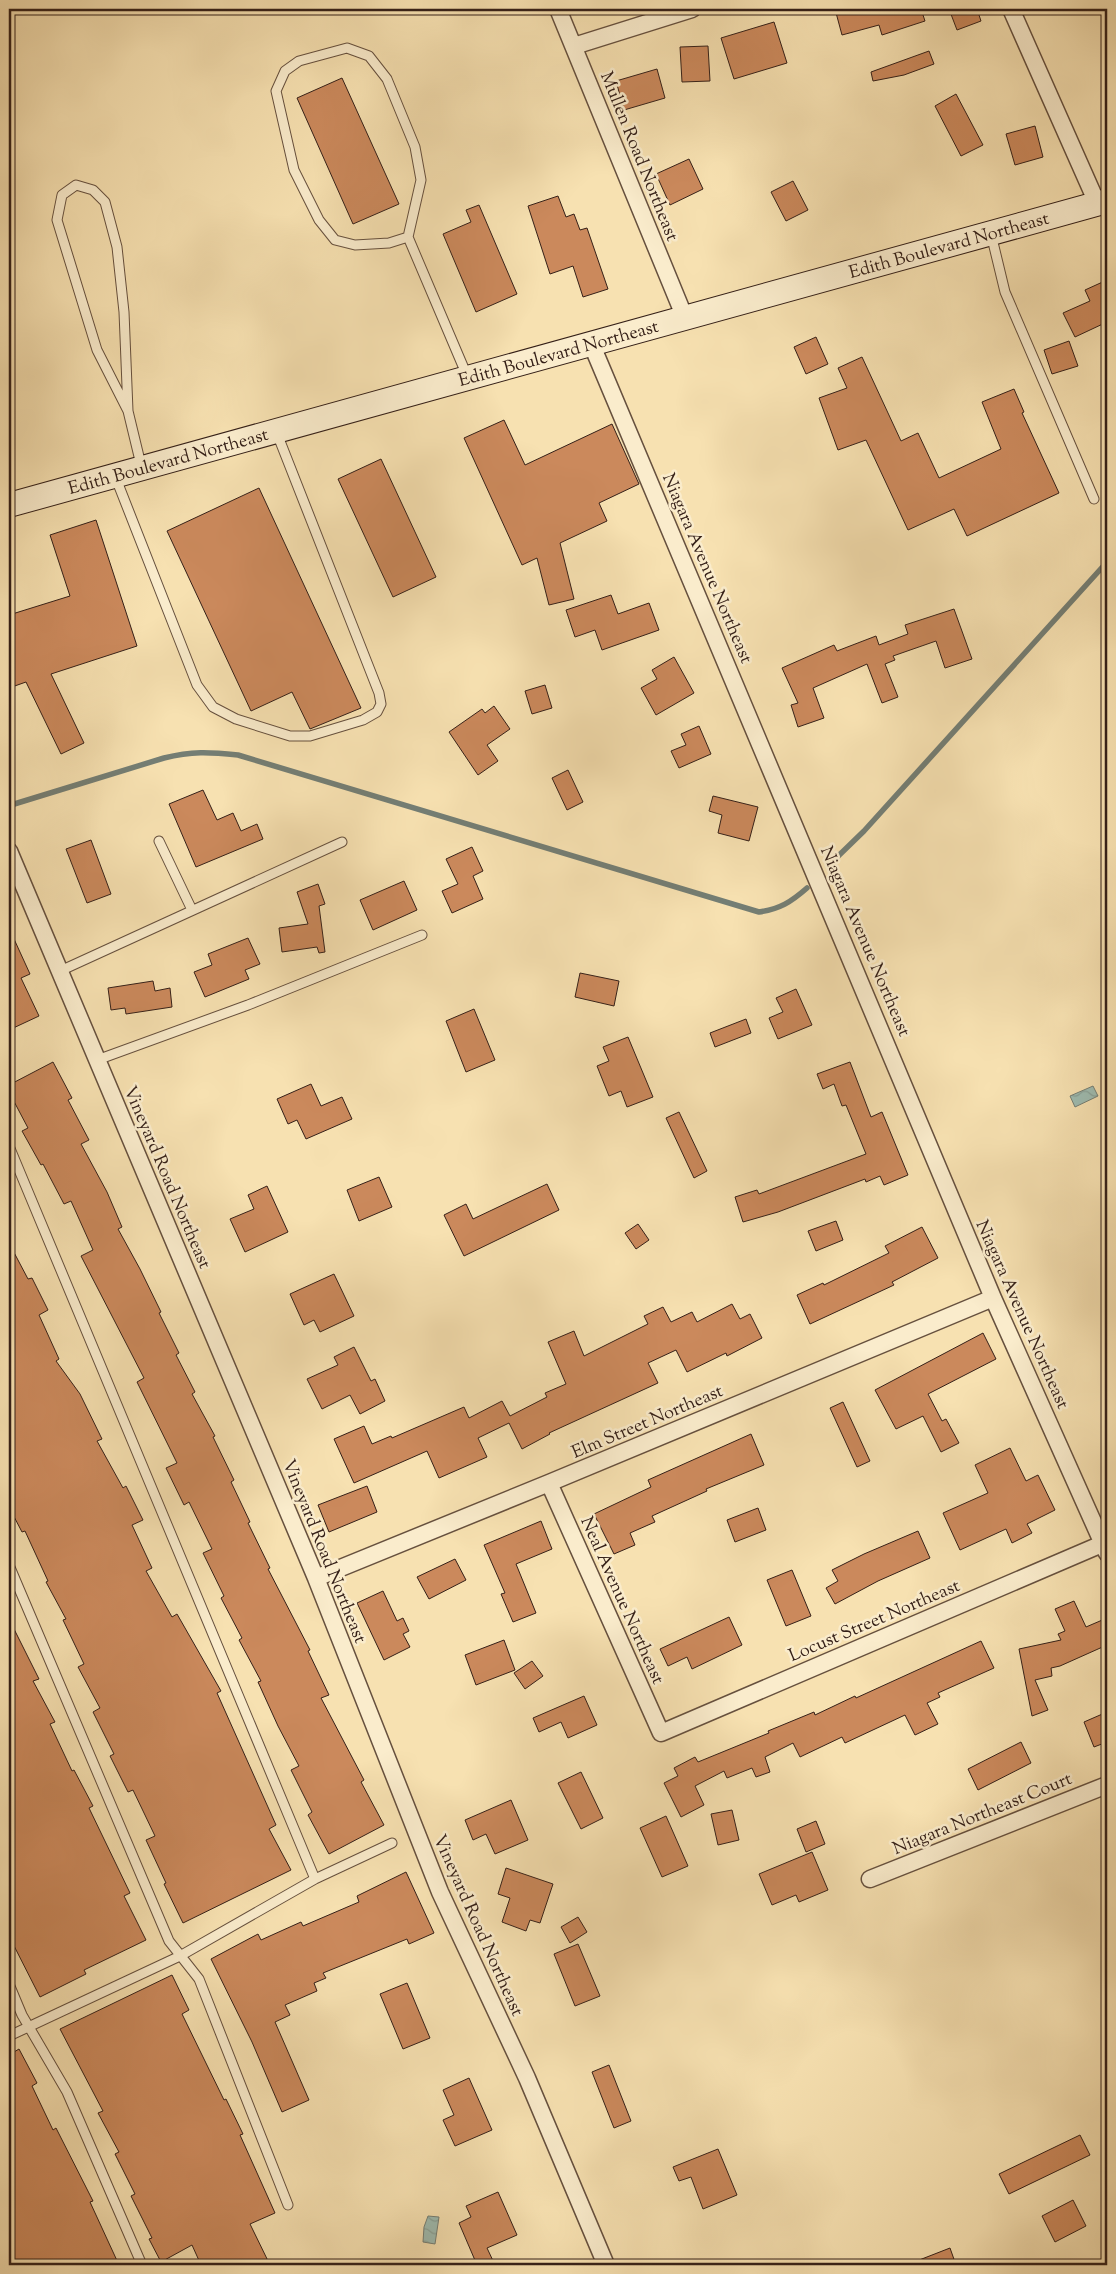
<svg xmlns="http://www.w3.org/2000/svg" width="1116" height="2274" viewBox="0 0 1116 2274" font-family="'Sorts Mill Goudy',serif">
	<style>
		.water { fill: url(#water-waves); stroke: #747e74 }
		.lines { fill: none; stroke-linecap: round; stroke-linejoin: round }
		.stream { stroke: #747e74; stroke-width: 5.5 }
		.building { fill: #cb895c; stroke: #352018 }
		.lane-casing { stroke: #66503e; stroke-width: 11 }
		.street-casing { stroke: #66503e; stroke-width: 19 }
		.secondary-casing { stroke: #352018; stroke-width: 26 }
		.lane { stroke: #faeccc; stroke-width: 9 }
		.street { stroke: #faeccc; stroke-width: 16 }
		.secondary { stroke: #faeccc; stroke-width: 24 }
		.labels { text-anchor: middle; stroke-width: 5; stroke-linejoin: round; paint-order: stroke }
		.street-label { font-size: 18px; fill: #352018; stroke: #faeccc }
	</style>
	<defs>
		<pattern id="water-waves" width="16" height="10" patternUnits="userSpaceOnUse" patternTransform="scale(1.25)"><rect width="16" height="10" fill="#9ebcb1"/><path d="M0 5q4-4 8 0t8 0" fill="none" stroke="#89a198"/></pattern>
	</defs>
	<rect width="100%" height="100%" fill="#f7e1b1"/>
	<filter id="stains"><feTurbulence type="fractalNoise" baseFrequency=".004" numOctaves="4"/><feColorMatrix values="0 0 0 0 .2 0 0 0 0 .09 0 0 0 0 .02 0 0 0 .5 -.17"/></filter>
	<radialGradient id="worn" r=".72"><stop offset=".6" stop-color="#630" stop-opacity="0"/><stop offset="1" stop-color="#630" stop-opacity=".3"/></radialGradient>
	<path class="water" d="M 1093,1086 L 1098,1096 L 1075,1107 L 1070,1096 Z
		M 428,2216 L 439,2217 L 435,2244 L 423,2242 L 424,2227 Z"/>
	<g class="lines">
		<path class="stream" d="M 11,805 L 164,758 C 192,751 209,752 238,755 L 759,912 C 780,909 791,902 807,888
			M 830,864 L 864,831 L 1107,562"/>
	</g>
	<path class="building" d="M 835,9 L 921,9 L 925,21 L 882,35 L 879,25 L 842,35 Z
		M 949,9 L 977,9 L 981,21 L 957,30 Z
		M 774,22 L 787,63 L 734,79 L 721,38 Z
		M 708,46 L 710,81 L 682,82 L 680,47 Z
		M 929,51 L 934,64 L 904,75 L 873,81 L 871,72 Z
		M 657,69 L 665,98 L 624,110 L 616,81 Z
		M 342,78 L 399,204 L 353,224 L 297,98 Z
		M 956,94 L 983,145 L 961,156 L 935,106 Z
		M 1035,126 L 1043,157 L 1015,165 L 1006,134 Z
		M 689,159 L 703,189 L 670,205 L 656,174 Z
		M 793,181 L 808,210 L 786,221 L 771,192 Z
		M 558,196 L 566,217 L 574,214 L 580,230 L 587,228 L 608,289 L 583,297 L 573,266 L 550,274 L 528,206 Z
		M 479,205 L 517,294 L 476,312 L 443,234 L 471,222 L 466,210 Z
		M 1107,280 L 1107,322 L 1075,337 L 1063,313 L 1090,301 L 1085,290 Z
		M 816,337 L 828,364 L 806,374 L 794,347 Z
		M 1069,341 L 1078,366 L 1052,374 L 1044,350 Z
		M 862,357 L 901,441 L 918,433 L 939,478 L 1001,449 L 982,402 L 1014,389 L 1024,412 L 1022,413 L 1059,493 L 967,536 L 954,509 L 908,530 L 866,440 L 838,450 L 819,398 L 847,388 L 838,368 Z
		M 504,420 L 525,465 L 612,424 L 639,484 L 599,503 L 607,521 L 560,543 L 574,599 L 549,605 L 537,558 L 522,565 L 464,438 Z
		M 381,459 L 436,577 L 393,597 L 338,479 Z
		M 259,488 L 361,708 L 310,729 L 292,692 L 251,711 L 167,531 Z
		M 96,520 L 137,646 L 51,674 L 84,743 L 61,754 L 26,682 L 9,688 L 9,615 L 70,596 L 50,535 Z
		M 611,595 L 618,614 L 649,603 L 659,630 L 602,650 L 595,630 L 575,637 L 566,610 Z
		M 954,609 L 972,659 L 945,668 L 936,641 L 893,656 L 895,660 L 885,664 L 898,697 L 882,703 L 867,664 L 813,688 L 824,718 L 798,727 L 791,705 L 798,703 L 782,668 L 834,645 L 837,651 L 876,636 L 879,645 L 908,634 L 905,625 Z
		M 674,657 L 694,693 L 656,715 L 641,688 L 657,679 L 652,670 Z
		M 545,685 L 552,708 L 532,714 L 525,691 Z
		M 494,706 L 510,729 L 487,745 L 498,761 L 478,775 L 449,732 L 482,709 L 485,713 Z
		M 699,726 L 711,754 L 679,768 L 671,751 L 686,745 L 681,734 Z
		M 568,770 L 583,802 L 567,810 L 552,778 Z
		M 203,790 L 217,820 L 233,813 L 241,831 L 257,824 L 263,839 L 196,867 L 169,804 Z
		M 713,796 L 758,807 L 749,841 L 718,833 L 722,815 L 709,811 Z
		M 91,840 L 111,894 L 87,903 L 66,849 Z
		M 472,847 L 483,871 L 473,876 L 483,899 L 452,913 L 442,891 L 458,884 L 446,859 Z
		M 404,881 L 417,910 L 373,930 L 360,900 Z
		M 318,884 L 325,904 L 319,906 L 325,952 L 319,953 L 317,947 L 282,952 L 279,928 L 308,924 L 297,892 Z
		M 9,928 L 30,974 L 21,978 L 39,1016 L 9,1030 Z
		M 248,938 L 260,964 L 245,970 L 249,979 L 205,997 L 194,972 L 212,965 L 208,954 Z
		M 580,973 L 619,981 L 614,1006 L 575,997 Z
		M 153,981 L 155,991 L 170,988 L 172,1007 L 126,1014 L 125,1008 L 111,1010 L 108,988 Z
		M 796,989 L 812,1025 L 778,1039 L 769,1018 L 783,1012 L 776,998 Z
		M 474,1009 L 495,1060 L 466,1072 L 446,1021 Z
		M 746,1019 L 751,1033 L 715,1047 L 710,1033 Z
		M 628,1037 L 653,1097 L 627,1107 L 621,1091 L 609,1096 L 597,1066 L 609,1061 L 603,1047 Z
		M 53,1062 L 72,1098 L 68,1100 L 89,1140 L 81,1144 L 107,1192 L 122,1227 L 118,1229 L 140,1269 L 161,1312 L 159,1313 L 179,1353 L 176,1355 L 195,1392 L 192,1394 L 215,1436 L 213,1437 L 234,1480 L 231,1482 L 250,1522 L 248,1523 L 270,1568 L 268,1569 L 310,1650 L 308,1651 L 329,1695 L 321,1698 L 364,1780 L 361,1782 L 384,1825 L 329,1854 L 308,1815 L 312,1812 L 291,1770 L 299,1766 L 278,1726 L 258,1682 L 261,1681 L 239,1640 L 242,1638 L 221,1598 L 224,1596 L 203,1553 L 212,1549 L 189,1502 L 184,1505 L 166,1468 L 177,1463 L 137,1382 L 144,1378 L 81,1256 L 93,1250 L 71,1201 L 64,1204 L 43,1164 L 41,1165 L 22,1131 L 28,1128 L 9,1092 L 9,1085 Z
		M 850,1062 L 871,1117 L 882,1112 L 908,1175 L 884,1185 L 880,1176 L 866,1182 L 865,1179 L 778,1212 L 743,1222 L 735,1197 L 757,1190 L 759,1194 L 866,1154 L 846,1105 L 842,1106 L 834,1084 L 823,1089 L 817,1074 Z
		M 311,1084 L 321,1106 L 342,1097 L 352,1119 L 306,1139 L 297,1120 L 288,1124 L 277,1099 Z
		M 679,1112 L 707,1171 L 694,1178 L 666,1118 Z
		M 379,1177 L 392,1207 L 359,1221 L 347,1190 Z
		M 547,1184 L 559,1210 L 464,1256 L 444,1215 L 466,1204 L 473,1219 Z
		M 267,1186 L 288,1232 L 245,1252 L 230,1219 L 254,1209 L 248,1195 Z
		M 836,1221 L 843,1240 L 816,1251 L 808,1231 Z
		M 638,1224 L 649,1240 L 636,1249 L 625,1233 Z
		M 922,1227 L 938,1258 L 892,1282 L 894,1285 L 810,1324 L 797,1295 L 823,1283 L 824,1285 L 889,1253 L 885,1246 Z
		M 9,1243 L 28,1279 L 32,1278 L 48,1310 L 39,1315 L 59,1359 L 56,1361 L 80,1394 L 102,1439 L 97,1441 L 123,1488 L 126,1486 L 143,1520 L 132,1525 L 152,1568 L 146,1571 L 172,1617 L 177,1614 L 221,1691 L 217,1693 L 276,1825 L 269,1829 L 291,1870 L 183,1923 L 164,1884 L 166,1883 L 146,1840 L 155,1836 L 133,1790 L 128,1792 L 110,1756 L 114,1754 L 93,1712 L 100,1708 L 78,1667 L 84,1664 L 63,1620 L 66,1619 L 46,1582 L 48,1581 L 25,1531 L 22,1532 L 9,1507 L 9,1497 L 14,1494 L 9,1484 Z
		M 334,1274 L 354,1316 L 320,1332 L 314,1320 L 304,1325 L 290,1294 Z
		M 732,1304 L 740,1319 L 750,1314 L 762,1338 L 727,1356 L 726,1353 L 687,1372 L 676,1350 L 648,1363 L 658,1383 L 549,1433 L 550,1434 L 522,1449 L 509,1423 L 478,1438 L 487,1457 L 439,1478 L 427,1451 L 354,1483 L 334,1439 L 364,1426 L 372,1444 L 391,1436 L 392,1438 L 464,1407 L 469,1418 L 502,1401 L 510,1416 L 547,1397 L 545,1393 L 566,1384 L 548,1342 L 574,1331 L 584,1356 L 648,1324 L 644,1316 L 663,1307 L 671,1322 L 692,1312 L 697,1322 Z
		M 983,1333 L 996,1359 L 928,1394 L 942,1421 L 946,1419 L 959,1443 L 941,1452 L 923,1416 L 896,1429 L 875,1390 Z
		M 354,1347 L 371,1381 L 375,1379 L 385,1401 L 360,1414 L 350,1395 L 322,1409 L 307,1379 L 338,1365 L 334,1357 Z
		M 843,1402 L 870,1461 L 857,1467 L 830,1408 Z
		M 751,1434 L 764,1465 L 706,1489 L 707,1491 L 652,1516 L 655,1522 L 630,1533 L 635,1545 L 614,1554 L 594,1514 L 651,1487 L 648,1480 Z
		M 1010,1448 L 1026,1481 L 1038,1475 L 1055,1510 L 1027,1524 L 1032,1533 L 1012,1543 L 1006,1529 L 960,1550 L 943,1513 L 988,1493 L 975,1465 Z
		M 367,1486 L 377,1512 L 329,1532 L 318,1505 Z
		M 758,1508 L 766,1530 L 735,1542 L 727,1520 Z
		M 541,1521 L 552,1549 L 516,1564 L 536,1613 L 513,1622 L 501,1594 L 505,1593 L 484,1545 Z
		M 918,1531 L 930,1558 L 878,1581 L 835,1604 L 826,1588 L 838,1581 L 832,1570 L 864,1554 Z
		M 455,1559 L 466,1580 L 429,1599 L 417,1577 Z
		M 792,1570 L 811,1616 L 786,1626 L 767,1580 Z
		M 383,1591 L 397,1621 L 403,1618 L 409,1631 L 403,1634 L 410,1647 L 384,1660 L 357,1603 Z
		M 1074,1601 L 1086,1627 L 1107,1618 L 1107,1645 L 1060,1666 L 1051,1668 L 1052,1676 L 1035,1680 L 1048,1710 L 1032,1716 L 1019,1649 L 1061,1640 L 1058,1634 L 1065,1631 L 1055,1609 Z
		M 729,1617 L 742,1645 L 692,1669 L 687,1657 L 668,1666 L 660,1649 Z
		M 9,1619 L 39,1679 L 33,1681 L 55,1722 L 50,1724 L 72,1771 L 74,1770 L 93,1806 L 89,1808 L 130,1893 L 124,1896 L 146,1940 L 84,1970 L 86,1974 L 40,1997 L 9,1936 Z
		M 504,1640 L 515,1670 L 476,1685 L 465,1655 Z
		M 981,1641 L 994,1668 L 938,1693 L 940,1697 L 927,1703 L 938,1724 L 915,1735 L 905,1715 L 845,1743 L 842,1737 L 800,1757 L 793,1743 L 765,1757 L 770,1772 L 756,1777 L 752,1768 L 727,1778 L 724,1771 L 695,1786 L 704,1805 L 681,1817 L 664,1783 L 678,1776 L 674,1768 L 695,1757 L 698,1762 L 769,1733 L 768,1731 L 814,1712 L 815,1715 L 855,1696 L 856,1698 Z
		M 532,1661 L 543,1676 L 525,1689 L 514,1673 Z
		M 584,1696 L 597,1725 L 568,1738 L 561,1722 L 539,1732 L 533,1718 Z
		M 1107,1712 L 1107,1742 L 1094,1747 L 1084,1722 Z
		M 1021,1742 L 1031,1763 L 978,1790 L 968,1769 Z
		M 581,1772 L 603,1818 L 581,1829 L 558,1783 Z
		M 511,1800 L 528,1840 L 495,1854 L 486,1834 L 473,1840 L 465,1820 Z
		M 732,1810 L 739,1840 L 718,1845 L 711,1814 Z
		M 666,1816 L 688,1866 L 662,1877 L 640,1828 Z
		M 816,1821 L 825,1844 L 806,1852 L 797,1829 Z
		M 812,1852 L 828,1890 L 799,1902 L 796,1895 L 772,1905 L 759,1874 Z
		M 506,1868 L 553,1884 L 540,1923 L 530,1920 L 526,1931 L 502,1922 L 510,1898 L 498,1894 Z
		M 406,1872 L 434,1933 L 409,1944 L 407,1939 L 323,1973 L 326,1978 L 314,1983 L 317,1991 L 285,2005 L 290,2015 L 275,2022 L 309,2100 L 282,2112 L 252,2042 L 211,1959 L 258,1934 L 261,1940 L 301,1922 L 303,1926 L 359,1902 L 357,1896 Z
		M 578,1917 L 587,1932 L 570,1943 L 561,1927 Z
		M 578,1944 L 600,1996 L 575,2006 L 554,1954 Z
		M 172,1975 L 189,2010 L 182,2014 L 224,2100 L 226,2099 L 243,2134 L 240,2135 L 275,2213 L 250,2224 L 270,2265 L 201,2265 L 192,2245 L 161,2262 L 149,2239 L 152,2238 L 131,2196 L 135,2194 L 115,2154 L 119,2152 L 98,2113 L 103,2111 L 60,2029 Z
		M 407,1983 L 430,2038 L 403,2049 L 380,1994 Z
		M 19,2049 L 37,2083 L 32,2086 L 53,2130 L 56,2128 L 93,2201 L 90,2202 L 119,2265 L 9,2265 L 9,2055 Z
		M 609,2065 L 631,2121 L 614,2128 L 592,2072 Z
		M 469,2078 L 492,2130 L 455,2146 L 443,2120 L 454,2115 L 443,2090 Z
		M 1080,2135 L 1090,2155 L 1009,2194 L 999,2174 Z
		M 718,2149 L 737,2195 L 703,2209 L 691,2177 L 679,2181 L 673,2167 Z
		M 498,2192 L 517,2235 L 487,2248 L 495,2265 L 477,2265 L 459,2223 L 471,2217 L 466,2206 Z
		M 1073,2200 L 1086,2226 L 1055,2242 L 1042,2216 Z
		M 950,2248 L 956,2265 L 909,2265 L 909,2264 Z"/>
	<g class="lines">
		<defs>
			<path id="lane" d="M 991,234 L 1005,292 L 1094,499
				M 408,237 L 389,243 L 355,245 L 335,240 L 319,220 L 294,170 L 276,91 L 285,71 L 299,61 L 347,48 L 369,56 L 387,79 L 415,147 L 421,180 L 408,237 L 468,378
				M 128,411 L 97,350 L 57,220 L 62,195 L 76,185 L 93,190 L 105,202 L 117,247 L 124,312 L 128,411 L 142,469
				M 115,476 L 197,685 L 213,707 L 236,719 L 290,736 L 310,736 L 363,720 L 377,712 L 381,704 L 379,693 L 276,431
				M 159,841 L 192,910
				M 60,971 L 342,842
				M 97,1060 L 248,1005 L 422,935
				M 9,1146 L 315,1879 L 180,1956 L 9,2036
				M 9,1565 L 169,1941 L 199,1979 L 288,2205
				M 315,1879 L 392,1843
				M 9,1984 L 22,2015 L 67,2092 L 142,2265"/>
			<path id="street" d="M 558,9 L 685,318
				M 1011,9 L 1097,203
				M 574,46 L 692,9
				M 591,343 L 993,1298 L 1107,1553
				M 9,851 L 316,1578 L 440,1892 L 527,2078 L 606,2265
				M 549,1483 L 661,1733 L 1102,1544
				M 316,1578 L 549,1483 L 993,1298
				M 870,1879 L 1107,1785"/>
			<g id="secondary">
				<path id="s1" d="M 9,505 L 1107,201"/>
			</g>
		</defs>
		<use href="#lane" class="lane-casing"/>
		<use href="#street" class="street-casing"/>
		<use href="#secondary" class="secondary-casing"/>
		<use href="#lane" class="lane"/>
		<use href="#street" class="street"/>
		<use href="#secondary" class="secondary"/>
	</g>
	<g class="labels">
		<g class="street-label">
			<text transform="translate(640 156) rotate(68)" y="6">Mullen Road Northeast</text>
			<text dy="6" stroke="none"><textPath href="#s1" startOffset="975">Edith Boulevard Northeast</textPath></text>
			<text dy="6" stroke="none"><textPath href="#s1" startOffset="570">Edith Boulevard Northeast</textPath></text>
			<text dy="6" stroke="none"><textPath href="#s1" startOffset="165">Edith Boulevard Northeast</textPath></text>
			<text transform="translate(708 568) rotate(67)" y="6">Niagara Avenue Northeast</text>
			<text transform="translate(866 941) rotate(67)" y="6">Niagara Avenue Northeast</text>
			<text transform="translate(168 1177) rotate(67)" y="6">Vineyard Road Northeast</text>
			<text transform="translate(1023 1314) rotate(66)" y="6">Niagara Avenue Northeast</text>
			<text transform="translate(647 1421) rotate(-23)" y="6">Elm Street Northeast</text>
			<text transform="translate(325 1551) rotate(68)" y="6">Vineyard Road Northeast</text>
			<text transform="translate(623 1600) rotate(66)" y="6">Neal Avenue Northeast</text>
			<text transform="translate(874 1620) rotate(-23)" y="6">Locust Street Northeast</text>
			<text transform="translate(982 1813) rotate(-22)" y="6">Niagara Northeast Court</text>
			<text transform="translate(479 1925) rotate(66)" y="6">Vineyard Road Northeast</text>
		</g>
	</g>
	<rect width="1116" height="2274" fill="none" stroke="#f7e1b1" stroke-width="30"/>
	<rect x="10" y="10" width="1096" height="2254" fill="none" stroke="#352018" stroke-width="2.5"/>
	<rect x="15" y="15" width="1086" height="2244" fill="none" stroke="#352018"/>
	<rect width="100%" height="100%" filter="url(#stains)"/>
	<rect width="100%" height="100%" fill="url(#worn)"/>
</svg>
